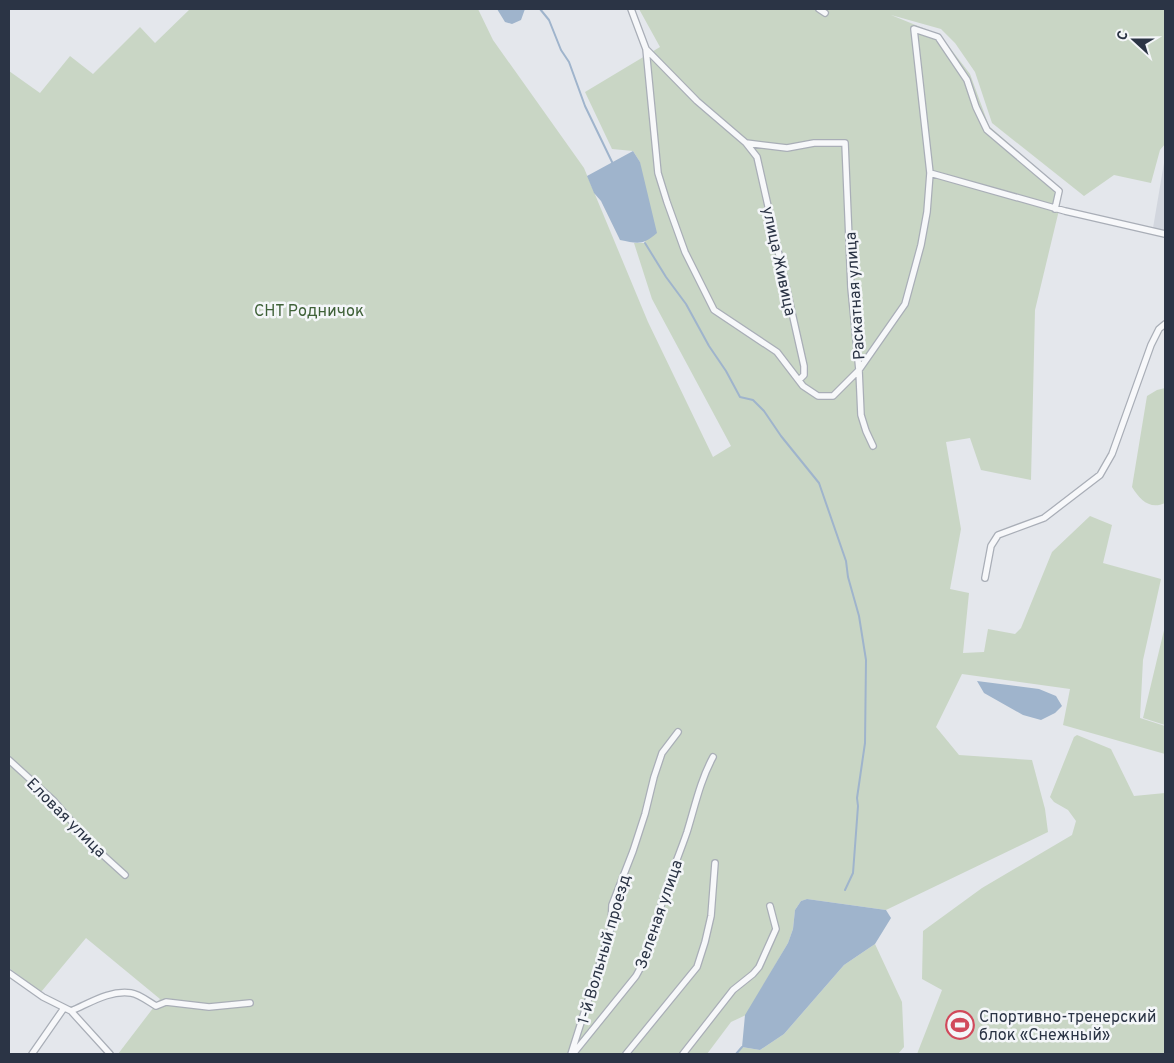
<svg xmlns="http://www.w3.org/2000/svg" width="1174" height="1063" viewBox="0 0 1174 1063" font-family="Overpass,sans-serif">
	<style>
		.built { fill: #d2d6de }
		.green { fill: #c9d6c5 }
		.water { fill: #9fb4cc }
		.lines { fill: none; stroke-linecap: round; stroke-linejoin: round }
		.stream { stroke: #9fb4cc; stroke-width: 2 }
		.street-casing { stroke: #a9aeb7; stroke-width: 8 }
		.street { stroke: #f7f8fa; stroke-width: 5.5 }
		.labels { text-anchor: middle; stroke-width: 5; stroke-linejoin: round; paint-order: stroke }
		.street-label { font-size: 16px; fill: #2b3445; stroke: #f4f6f9 }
		.park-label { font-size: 16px; fill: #3f6138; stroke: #f4f6f9 }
		.poi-label { font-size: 16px; fill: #2b3445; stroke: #f4f6f9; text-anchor: start }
	</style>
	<rect width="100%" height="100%" fill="#e4e7ec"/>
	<path class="built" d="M 1165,157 L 1165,231 L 1153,228 Z"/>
	<path class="green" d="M 190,9 L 478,9 L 493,40 L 584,168 L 648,322 L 713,457 L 731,446 L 652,299 L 634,243 L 645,243 L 640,162 L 633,151 L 612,149 L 585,92 L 660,47 L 639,9 L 1165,9 L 1165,144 L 1160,150 L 1151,183 L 1114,175 L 1084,196 L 992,123 L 975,72 L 955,43 L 941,29 L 891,15 L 940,35 L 970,74 L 989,126 L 1061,189 L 1059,210 L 1035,310 L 1031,480 L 981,470 L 970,438 L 946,442 L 961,529 L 950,589 L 969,593 L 963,653 L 984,652 L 988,629 L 1015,634 L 1021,628 L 1052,552 L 1090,516 L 1112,525 L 1103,563 L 1161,579 L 1143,660 L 1140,718 L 1165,726 L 1165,754 L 1063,725 L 1070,689 L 962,674 L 936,727 L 959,755 L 1032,760 L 1045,809 L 1048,832 L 886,910 L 807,899 L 801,901 L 795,910 L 793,929 L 788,943 L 746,1015 L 731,1022 L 707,1054 L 118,1054 L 160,999 L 86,938 L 41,992 L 9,968 L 9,71 L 40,93 L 70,56 L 93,74 L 140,27 L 155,43 Z
		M 1165,388 L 1165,503 C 1150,510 1140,500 1132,487 L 1147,396 L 1157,390 Z
		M 1165,626 L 1165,725 L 1143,718 Z
		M 1077,735 L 1111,749 L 1134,796 L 1165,793 L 1165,1054 L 917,1054 L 942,990 L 922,979 L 923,931 L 982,888 L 1072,835 L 1076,821 L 1068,810 L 1054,802 L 1050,797 L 1074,737 Z
		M 875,944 L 902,1002 L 904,1047 L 898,1054 L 736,1054 L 742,1047 L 760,1050 L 784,1034 L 844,965 Z"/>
	<path class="water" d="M 497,9 L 525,9 L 521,20 L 512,24 L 505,22 Z
		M 633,151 L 640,162 L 657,233 C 643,245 639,244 620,240 L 601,201 L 594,193 L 587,176 Z
		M 977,681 L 1039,689 L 1056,696 L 1062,706 L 1055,713 L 1041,720 L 1023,715 L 984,693 Z
		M 807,899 L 886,910 L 891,918 L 875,944 L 844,965 L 784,1034 L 760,1050 L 742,1047 L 745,1015 L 788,943 L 793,929 L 795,910 L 801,901 Z"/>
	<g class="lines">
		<path class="stream" d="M 540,9 L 549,20 L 561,50 L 569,62 L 585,106 L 613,164
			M 645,243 L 666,277 L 686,304 L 709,346 L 726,371 L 740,397 L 753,400 L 764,411 L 781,436 L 819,483 L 846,561 L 848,577 L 859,616 L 866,660 L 865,743 L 857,798 L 858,806 L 853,873 L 845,890
			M 736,1054 L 742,1047"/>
		<defs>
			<path id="street" d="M 631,9 L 646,49 L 697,101 L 746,143 L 787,148 L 814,143 L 845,143 L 851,288 L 859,370 L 861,415 L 866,431 L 873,446
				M 819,9 L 825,13
				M 646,49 L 658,173 L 667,202 L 685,252 L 714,310 L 777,352 L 803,386 L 818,396 L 833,396 L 859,370 L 905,304 L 921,245 L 927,212 L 930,173 L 914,29 L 938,37 L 967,80 L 976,107 L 987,130 L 1059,191 L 1055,209
				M 746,143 L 757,157 L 804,366 L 804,375 L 799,380
				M 930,173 L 1065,211 L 1165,234
				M 985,578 L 991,546 L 998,535 L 1044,518 L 1100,475 L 1112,454 L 1151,345 L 1159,329 L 1165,324
				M 9,760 L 54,801 L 93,846 L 125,875
				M 9,973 L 43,997 L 71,1011 L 110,1054
				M 71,1011 C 90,1003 109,990 131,993 C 139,994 149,1002 156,1006 L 166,1002 L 209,1007 L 250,1003
				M 32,1054 L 64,1008
				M 571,1054 L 611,928 L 612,905 L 633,851 L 645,814 L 654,777 L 662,753 L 678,732
				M 573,1054 L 636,976 C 651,950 656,921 665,893 C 671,873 680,853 687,832 C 695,806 700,781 713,757
				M 626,1054 L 697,967 L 705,942 L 711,916 L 715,863
				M 683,1054 L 733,990 L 753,974 L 759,967 L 776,929 L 770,906"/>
		</defs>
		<use href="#street" class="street-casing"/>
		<use href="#street" class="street"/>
	</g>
	<defs>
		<symbol id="stadium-ring" viewBox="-11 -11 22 22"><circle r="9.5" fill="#f4f6f9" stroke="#d1495b" stroke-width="1.5"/><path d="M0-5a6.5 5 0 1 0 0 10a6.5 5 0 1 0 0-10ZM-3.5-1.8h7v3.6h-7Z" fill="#d1495b"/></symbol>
	</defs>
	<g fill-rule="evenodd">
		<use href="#stadium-ring" x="944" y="1009" width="32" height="32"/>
	</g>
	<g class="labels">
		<g class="street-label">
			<text transform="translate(780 261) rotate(78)" y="6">улица Живица</text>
			<text transform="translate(854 296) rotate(-94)" y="6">Раскатная улица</text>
			<text transform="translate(67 817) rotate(45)" y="6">Еловая улица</text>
			<text transform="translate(658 914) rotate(-71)" y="6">Зеленая улица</text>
			<text transform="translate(603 949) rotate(-74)" y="6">1-й Вольный проезд</text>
		</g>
		<g class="park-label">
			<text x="309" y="316">СНТ Родничок</text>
		</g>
		<g class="poi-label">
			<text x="979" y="1022">Спортивно-тренерский<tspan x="979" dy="18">блок «Снежный»</tspan></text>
		</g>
	</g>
	<rect width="1174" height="1063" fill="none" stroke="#2b3445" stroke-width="20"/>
	<g transform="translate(1134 40) rotate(291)" stroke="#f4f6f9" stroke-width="4" paint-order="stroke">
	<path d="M0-4L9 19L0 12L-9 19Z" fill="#2b3445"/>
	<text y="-8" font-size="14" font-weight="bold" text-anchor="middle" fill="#2b3445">С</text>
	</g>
</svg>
